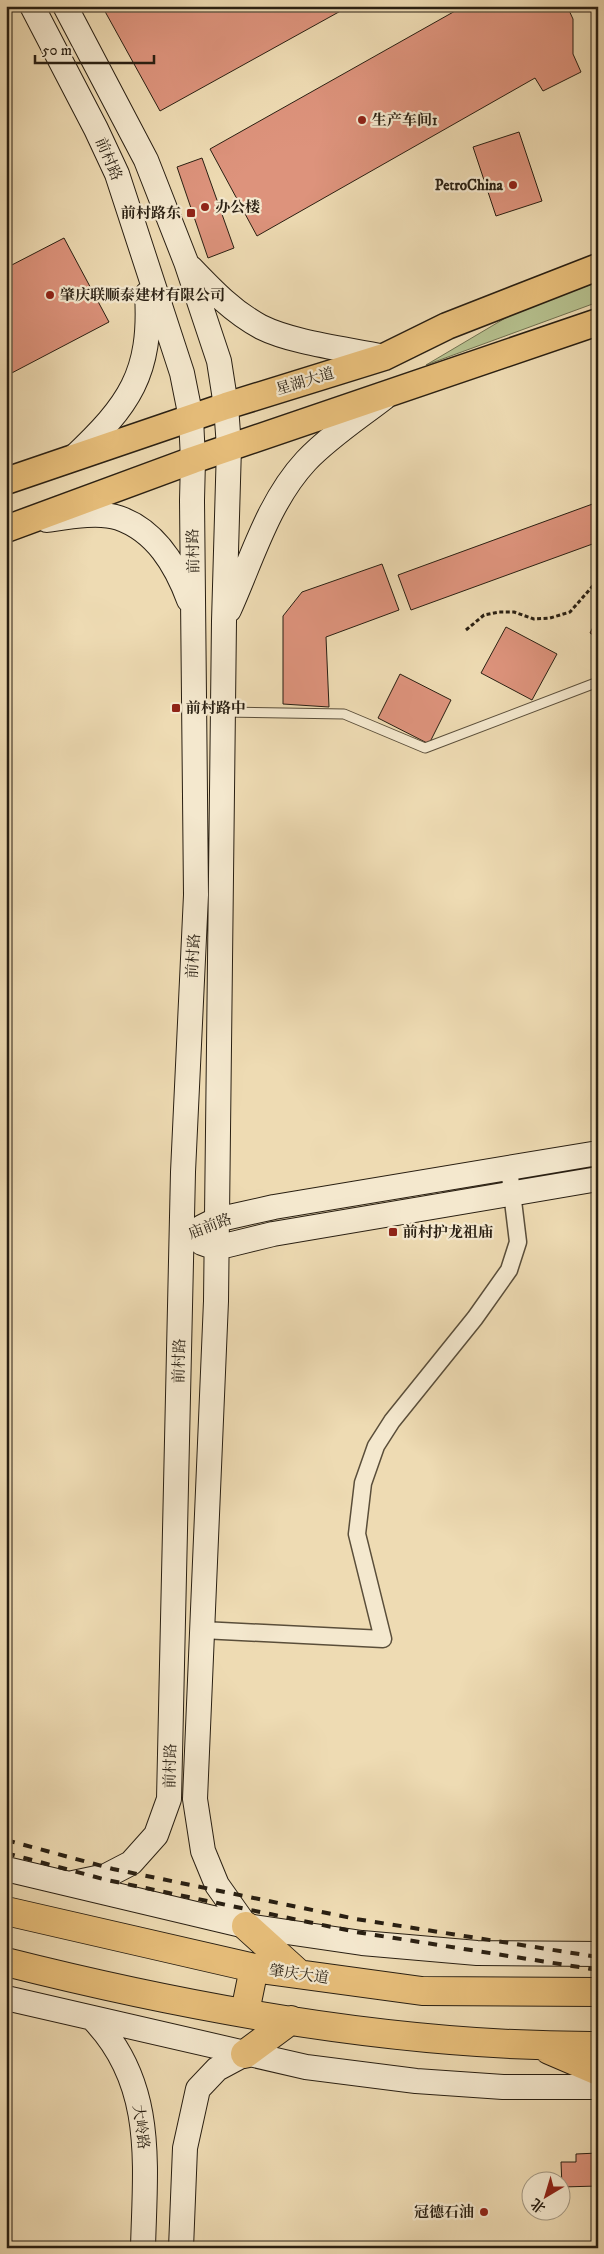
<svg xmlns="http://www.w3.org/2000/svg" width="604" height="2254" viewBox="0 0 604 2254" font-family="'IM FELL DW Pica','Noto Serif SC',serif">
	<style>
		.green { fill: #b6c18f; stroke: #707050 }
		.building { fill: #dd937c; stroke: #291f12 }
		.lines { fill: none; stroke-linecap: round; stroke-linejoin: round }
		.lane-casing { stroke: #5a4e3a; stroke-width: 11 }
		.street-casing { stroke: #5a4e3a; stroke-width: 19 }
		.secondary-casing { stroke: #291f12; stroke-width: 26 }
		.primary-casing { stroke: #291f12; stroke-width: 29 }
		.highway-casing { stroke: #291f12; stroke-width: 30 }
		.path { stroke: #291f12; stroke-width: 3; stroke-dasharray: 4 2.5; stroke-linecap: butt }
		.lane { stroke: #f4e8ce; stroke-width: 9 }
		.street { stroke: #f4e8ce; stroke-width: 16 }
		.secondary { stroke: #f4e8ce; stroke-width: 24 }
		.primary { stroke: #e7be7a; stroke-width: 26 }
		.highway { stroke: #e7be7a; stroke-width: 28 }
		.rail { stroke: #291f12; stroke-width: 4; stroke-dasharray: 9 9; stroke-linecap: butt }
		.poi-dot { fill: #8f2418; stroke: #f4e8ce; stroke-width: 2 }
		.labels { text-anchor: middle; stroke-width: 4.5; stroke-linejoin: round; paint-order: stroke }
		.poi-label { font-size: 15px; font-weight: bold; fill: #291f12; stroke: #f4e8ce; text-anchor: start }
		.street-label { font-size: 15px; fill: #291f12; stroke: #f4e8ce }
	</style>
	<rect width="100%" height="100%" fill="#eedbb3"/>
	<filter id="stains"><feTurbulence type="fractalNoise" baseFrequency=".004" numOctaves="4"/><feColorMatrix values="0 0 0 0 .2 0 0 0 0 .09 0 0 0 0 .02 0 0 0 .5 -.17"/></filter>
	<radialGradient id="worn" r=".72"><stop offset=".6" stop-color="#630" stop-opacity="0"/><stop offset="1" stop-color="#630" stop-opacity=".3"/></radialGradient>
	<path class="green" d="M 598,282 L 598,302 L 426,365 L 519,310 Z"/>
	<path class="building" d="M 102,6 L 345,6 L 346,8 L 160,111 Z
		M 464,6 L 567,6 L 573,19 L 573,54 L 581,72 L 543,91 L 535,78 L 257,236 L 210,149 Z
		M 519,132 L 542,201 L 496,216 L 473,147 Z
		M 202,158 L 234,248 L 208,258 L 177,167 Z
		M 64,238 L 109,322 L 6,376 L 6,268 Z
		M 598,502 L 598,542 L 411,610 L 398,575 Z
		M 382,564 L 399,610 L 326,637 L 329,707 L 283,704 L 283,616 L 302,592 Z
		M 598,617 L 598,638 L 590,633 Z
		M 506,627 L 557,654 L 532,700 L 481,673 Z
		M 400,674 L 451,700 L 429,744 L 378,718 Z
		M 598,2153 L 598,2186 L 562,2187 L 561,2162 L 576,2162 L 576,2154 Z"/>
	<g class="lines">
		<defs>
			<path id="lane" d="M 223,712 L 344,714 L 425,748 L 598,682"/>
			<path id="street" d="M 202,1630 L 383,1639 L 357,1534 L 363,1483 L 376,1446 L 392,1421 L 475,1318 L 509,1270 L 518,1242 L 509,1168"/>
			<path id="secondary" d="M 32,6 L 96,129 L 117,174 L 182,373 L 191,418 L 193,460 L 192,500 L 196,895 L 183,1172 L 169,1799 L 156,1835 L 131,1863 L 106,1876 L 73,1883
				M 65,6 L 146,160 L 186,262 L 219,361 L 226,406 L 229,447 L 224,621 L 216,1301 L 195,1799 L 203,1851 L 217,1885 L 246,1926
				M 191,268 C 212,290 233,312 261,327 C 293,343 347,349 384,357
				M 73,458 C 129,405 152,374 147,294
				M 47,520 C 67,517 99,511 119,518 C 156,531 176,565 189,600
				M 229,610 C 252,559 268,502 306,461 C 329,437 358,418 384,398
				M 202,1227 L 216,1220 L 274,1207 L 598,1153
				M 202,1243 L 216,1248 L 273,1234 L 598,1179
				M 6,1869 L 246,1926 L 362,1943 L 477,1953 L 598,1954
				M 6,1998 L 306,2067 L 416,2081 L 503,2087 L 598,2087
				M 93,2019 C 156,2084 145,2165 143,2248
				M 181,2248 L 185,2148 L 198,2089 L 217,2069 L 245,2054"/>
			<path id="primary" d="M 6,481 L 226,406 L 384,357 L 447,326 L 598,267
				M 6,529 L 193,460 L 598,322"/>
			<path id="highway" d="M 6,1911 L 254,1968 L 422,1991 L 598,1992
				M 246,1926 L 299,1974
				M 6,1962 C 196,2010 401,2047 598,2046
				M 245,2012 L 254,1968
				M 549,2050 L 598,2071
				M 245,2054 L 291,2020"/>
		</defs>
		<use href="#lane" class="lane-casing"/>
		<use href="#street" class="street-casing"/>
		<use href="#secondary" class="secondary-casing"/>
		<use href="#primary" class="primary-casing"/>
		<use href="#highway" class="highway-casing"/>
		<path class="path" d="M 466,630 L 484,615 L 499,612 L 514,612 L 534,619 L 550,618 L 570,612 L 598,580"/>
		<use href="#lane" class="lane"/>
		<use href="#street" class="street"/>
		<use href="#secondary" class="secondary"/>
		<use href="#primary" class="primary"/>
		<use href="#highway" class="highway"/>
		<path class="rail" d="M 6,1840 L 113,1869 L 356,1919 L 598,1957
			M 6,1853 L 107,1880 L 356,1932 L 598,1970"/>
	</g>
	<g class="poi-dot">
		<circle cx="362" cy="120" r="5"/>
		<circle cx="513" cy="185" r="5"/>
		<circle cx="205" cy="207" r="5"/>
		<rect x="186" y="208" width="10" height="10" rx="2.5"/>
		<circle cx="50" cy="295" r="5"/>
		<rect x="171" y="703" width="10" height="10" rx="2.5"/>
		<rect x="388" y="1227" width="10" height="10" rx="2.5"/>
		<circle cx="484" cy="2212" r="5"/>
	</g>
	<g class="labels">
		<g class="poi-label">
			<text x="372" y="125">生产车间1</text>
			<text x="503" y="190" text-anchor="end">PetroChina</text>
			<text x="215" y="212">办公楼</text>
			<text x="181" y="218" text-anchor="end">前村路东</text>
			<text x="60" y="300">肇庆联顺泰建材有限公司</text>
			<text x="186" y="713">前村路中</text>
			<text x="403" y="1237">前村护龙祖庙</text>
			<text x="474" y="2217" text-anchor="end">冠德石油</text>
		</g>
		<g class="street-label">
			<text transform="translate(109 159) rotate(67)" y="5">前村路</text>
			<text transform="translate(305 381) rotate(-17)" y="5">星湖大道</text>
			<text transform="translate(193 551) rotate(-91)" y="5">前村路</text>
			<text transform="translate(193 956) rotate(-87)" y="5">前村路</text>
			<text transform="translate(210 1226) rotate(-21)" y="5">庙前路</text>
			<text transform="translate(179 1361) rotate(-89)" y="5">前村路</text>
			<text transform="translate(170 1766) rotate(-89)" y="5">前村路</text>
			<text transform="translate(299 1974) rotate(8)" y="5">肇庆大道</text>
			<text transform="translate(141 2127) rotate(82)" y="5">大岭路</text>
		</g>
	</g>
	<rect width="604" height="2254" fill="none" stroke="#eedbb3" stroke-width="25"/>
	<rect x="8" y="8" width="589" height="2239" fill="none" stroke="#291f12" stroke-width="2.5"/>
	<rect x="12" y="12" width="579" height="2229" fill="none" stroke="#291f12"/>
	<g transform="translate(546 2196) rotate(218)"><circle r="24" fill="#f4e8ce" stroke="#a39883"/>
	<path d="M0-4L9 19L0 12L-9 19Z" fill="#8f2418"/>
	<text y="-8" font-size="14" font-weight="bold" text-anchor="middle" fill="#291f12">北</text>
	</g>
	<path d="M35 55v8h119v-8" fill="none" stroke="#291f12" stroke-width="2.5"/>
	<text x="42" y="55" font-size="15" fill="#291f12" stroke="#f4e8ce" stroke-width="4" paint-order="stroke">50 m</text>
	<rect width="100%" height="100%" filter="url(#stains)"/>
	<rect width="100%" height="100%" fill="url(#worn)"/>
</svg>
